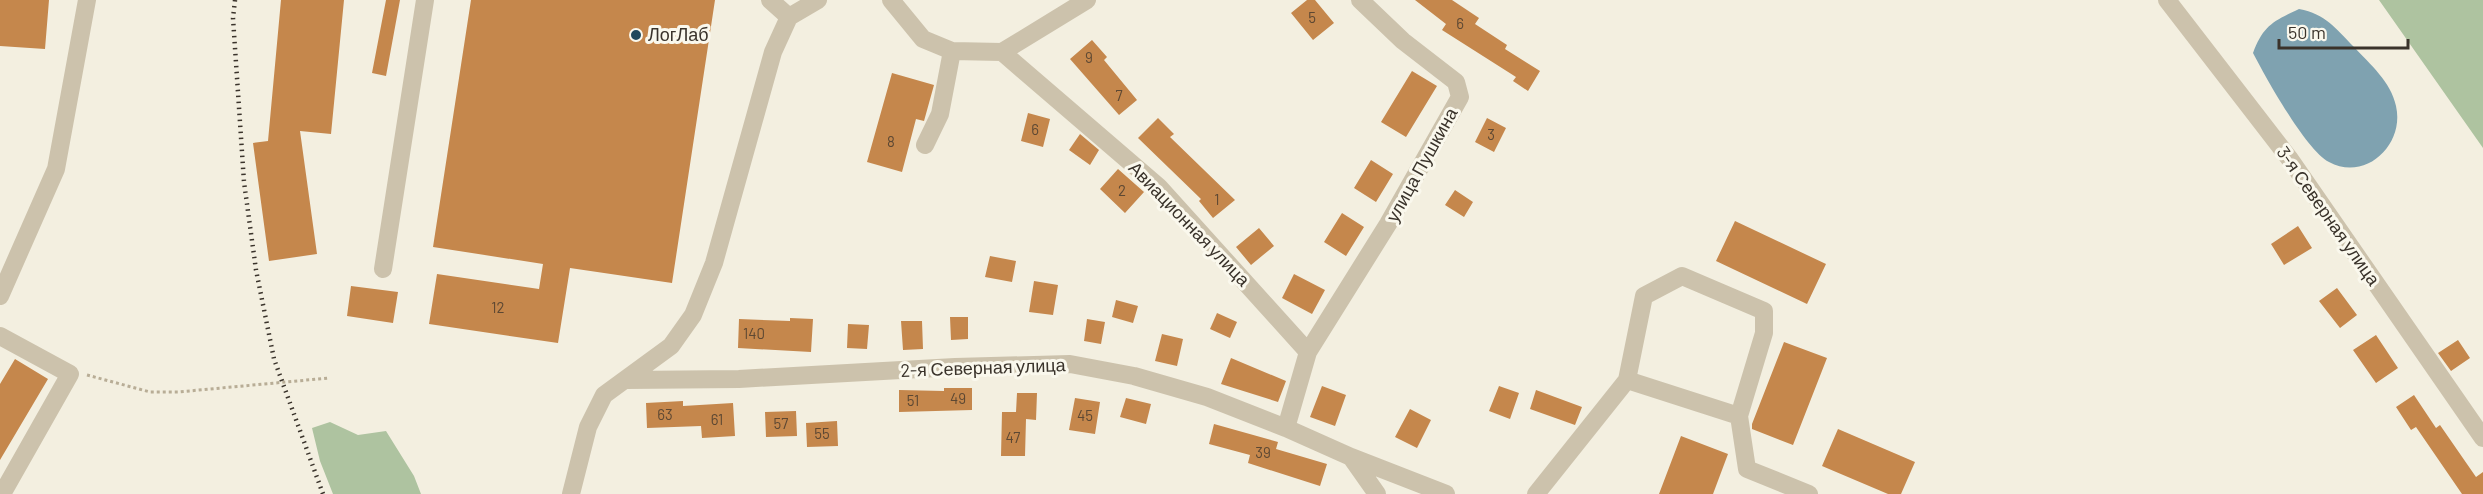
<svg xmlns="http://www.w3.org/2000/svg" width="2483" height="494" viewBox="0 0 2483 494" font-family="Barlow,sans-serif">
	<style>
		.green { fill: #aec3a0 }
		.water { fill: #7fa2b0 }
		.building { fill: #c5874c }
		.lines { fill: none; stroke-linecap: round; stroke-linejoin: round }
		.path { stroke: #b8ad96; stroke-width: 3; stroke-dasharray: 3 3; stroke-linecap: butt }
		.minor { stroke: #ccc2ac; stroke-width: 18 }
		.rail { stroke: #3a332b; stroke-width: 4.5; stroke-dasharray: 1.5 4.5; stroke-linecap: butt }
		.poi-dot { fill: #20495c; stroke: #faf8ed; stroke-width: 2 }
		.labels { text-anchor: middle; stroke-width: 6; stroke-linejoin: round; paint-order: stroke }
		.number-label { font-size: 15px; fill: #5d4833 }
		.poi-label { font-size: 18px; fill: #3a332b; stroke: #faf8ed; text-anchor: start }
		.street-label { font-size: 18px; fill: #3a332b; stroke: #faf8ed }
	</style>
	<rect width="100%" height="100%" fill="#f3efe0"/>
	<path class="green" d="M 2379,0 L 2483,0 L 2483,148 Z
		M 330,422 L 358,435 L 386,431 L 414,476 L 421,494 L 333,494 L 320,461 L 312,428 Z"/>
	<path class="water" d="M 2299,9 C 2326,14 2335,28 2354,47 C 2370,64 2391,82 2396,106 C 2405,145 2365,182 2329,162 C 2306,150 2266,78 2253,53 C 2263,26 2273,21 2299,9 Z"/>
	<path class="building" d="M 0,0 L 49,0 L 45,49 L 0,46 Z
		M 281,0 L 344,0 L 331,134 L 300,131 L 317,254 L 269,261 L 253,143 L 268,141 Z
		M 386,0 L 400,0 L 386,76 L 372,73 Z
		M 471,0 L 715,0 L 672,283 L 570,268 L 558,343 L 429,324 L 437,274 L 539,289 L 543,264 L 433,247 Z
		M 1307,0 L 1315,0 L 1334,23 L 1313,40 L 1291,13 Z
		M 1415,0 L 1452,0 L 1479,18 L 1475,24 L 1507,45 L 1505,49 L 1540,71 L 1528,91 L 1513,81 L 1516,77 L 1442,30 L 1446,24 Z
		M 1092,40 L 1107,57 L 1104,60 L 1137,100 L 1119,115 L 1070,59 Z
		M 1412,71 L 1437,86 L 1406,137 L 1381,122 Z
		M 892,73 L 934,85 L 924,121 L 916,119 L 902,172 L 867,162 Z
		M 1028,113 L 1050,119 L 1043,147 L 1021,141 Z
		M 1158,118 L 1174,134 L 1170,137 L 1235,200 L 1213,218 L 1199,201 L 1201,199 L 1138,138 Z
		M 1487,118 L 1506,128 L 1494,152 L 1475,142 Z
		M 1080,134 L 1099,150 L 1090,165 L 1069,150 Z
		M 1371,160 L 1393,174 L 1376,202 L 1354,188 Z
		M 1118,169 L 1144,192 L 1125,213 L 1100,189 Z
		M 1455,190 L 1473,202 L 1464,217 L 1445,205 Z
		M 1342,213 L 1364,227 L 1346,256 L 1324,242 Z
		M 1735,221 L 1826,264 L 1807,304 L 1716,261 Z
		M 2298,226 L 2312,248 L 2284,265 L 2271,244 Z
		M 1259,228 L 1274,246 L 1251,265 L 1236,247 Z
		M 990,256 L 1016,261 L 1012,282 L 985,277 Z
		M 1294,274 L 1325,290 L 1312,314 L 1282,298 Z
		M 1034,281 L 1058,285 L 1053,315 L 1029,312 Z
		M 351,286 L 398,292 L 393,323 L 347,316 Z
		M 2337,288 L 2357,315 L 2340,328 L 2319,301 Z
		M 1116,300 L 1138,306 L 1133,323 L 1112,317 Z
		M 1217,313 L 1237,322 L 1230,338 L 1210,329 Z
		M 950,317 L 968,317 L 968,339 L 951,340 Z
		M 790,318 L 813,319 L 811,352 L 738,348 L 739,319 L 790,321 Z
		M 1087,319 L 1105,322 L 1101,344 L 1084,341 Z
		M 901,321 L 922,321 L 923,349 L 903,350 Z
		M 848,324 L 869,325 L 867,349 L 847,348 Z
		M 1162,334 L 1183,339 L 1177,366 L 1155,361 Z
		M 2376,335 L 2398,368 L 2376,383 L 2353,350 Z
		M 2458,340 L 2470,358 L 2451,371 L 2438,353 Z
		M 1784,342 L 1827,358 L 1793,445 L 1752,429 L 1752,424 Z
		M 1231,358 L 1286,381 L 1278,402 L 1221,384 Z
		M 15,359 L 48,379 L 0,460 L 0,384 Z
		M 1322,386 L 1346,395 L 1335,426 L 1310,417 Z
		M 1499,386 L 1519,393 L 1510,419 L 1489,411 Z
		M 944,388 L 972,388 L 972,410 L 899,412 L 899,390 L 944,391 Z
		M 1536,390 L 1582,407 L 1575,425 L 1530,409 Z
		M 1017,393 L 1037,393 L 1036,420 L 1026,419 L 1025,456 L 1001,456 L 1002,412 L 1016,412 Z
		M 2414,395 L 2436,428 L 2440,425 L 2476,477 L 2483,472 L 2483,494 L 2462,494 L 2416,427 L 2411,430 L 2396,407 Z
		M 1075,398 L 1100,402 L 1095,434 L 1069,430 Z
		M 1126,398 L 1151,404 L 1146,424 L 1120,417 Z
		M 683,401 L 683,406 L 733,403 L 735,436 L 702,438 L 701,426 L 647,428 L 646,403 Z
		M 1410,409 L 1431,420 L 1417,448 L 1395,437 Z
		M 796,411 L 797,436 L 766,437 L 765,412 Z
		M 837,421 L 838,446 L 807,447 L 806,423 Z
		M 1214,424 L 1278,442 L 1276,449 L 1327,464 L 1320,486 L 1248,463 L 1250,455 L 1209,444 Z
		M 1838,429 L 1915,462 L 1901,494 L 1888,494 L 1822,466 Z
		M 1681,436 L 1728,454 L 1713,494 L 1659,494 Z"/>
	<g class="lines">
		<path class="path" d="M 87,375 L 150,392 L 178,392 L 329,378"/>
		<path class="minor" d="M 770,0 L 789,17
			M 891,0 L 923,39 L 952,51 L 1002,52 L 1087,0
			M 2167,0 L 2289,158 L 2483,438
			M 1002,52 L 1159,187 L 1308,352 L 1286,428
			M 925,145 L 940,114 L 952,51
			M 383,269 L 425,0
			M 0,296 L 56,169 L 87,0
			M 0,336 L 70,374 L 2,494
			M 1308,352 L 1388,224 L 1460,97 L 1456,82 L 1403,41 L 1360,0
			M 626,380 L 739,379 L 955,367 L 1070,364 L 1134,376 L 1207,397 L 1286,428 L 1351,457 L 1377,494
			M 1739,416 L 1747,469 L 1809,494
			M 1351,457 L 1446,494
			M 571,494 L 588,427 L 604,395 L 671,346 L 693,315 L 714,263 L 773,52 L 789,17 L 818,0
			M 1536,494 L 1627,380 L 1644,296 L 1682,276 L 1764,311 L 1764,333 L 1739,416 L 1627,380"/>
		<path class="rail" d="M 235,0 L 233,18 L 244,182 L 256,270 L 274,359 L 323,494"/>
	</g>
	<circle class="poi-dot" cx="636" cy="35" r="6"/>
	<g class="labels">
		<g class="number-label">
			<text x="1312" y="23">5</text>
			<text x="1460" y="29">6</text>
			<text x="1089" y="63">9</text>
			<text x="1119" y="101">7</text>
			<text x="1035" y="135">6</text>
			<text x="1491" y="140">3</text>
			<text x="891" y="147">8</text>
			<text x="1122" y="196">2</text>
			<text x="1217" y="205">1</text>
			<text x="498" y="313">12</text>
			<text x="754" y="339">140</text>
			<text x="958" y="404">49</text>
			<text x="913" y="406">51</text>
			<text x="665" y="420">63</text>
			<text x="1085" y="421">45</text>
			<text x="717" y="425">61</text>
			<text x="781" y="429">57</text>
			<text x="822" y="439">55</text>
			<text x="1013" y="443">47</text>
			<text x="1263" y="458">39</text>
		</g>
		<g class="poi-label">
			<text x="648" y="41">ЛогЛаб</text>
		</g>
		<g class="street-label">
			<text transform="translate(1422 165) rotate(-61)" y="6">улица Пушкина</text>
			<text transform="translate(2328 216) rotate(55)" y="6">3-я Северная улица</text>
			<text transform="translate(1189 224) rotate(46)" y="6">Авиационная улица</text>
			<text transform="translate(983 368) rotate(-2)" y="6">2-я Северная улица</text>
		</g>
	</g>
	<path d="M2279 39v9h129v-9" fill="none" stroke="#3a332b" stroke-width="3"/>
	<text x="2288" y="39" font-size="18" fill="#3a332b" stroke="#faf8ed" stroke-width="4.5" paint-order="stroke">50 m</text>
</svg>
